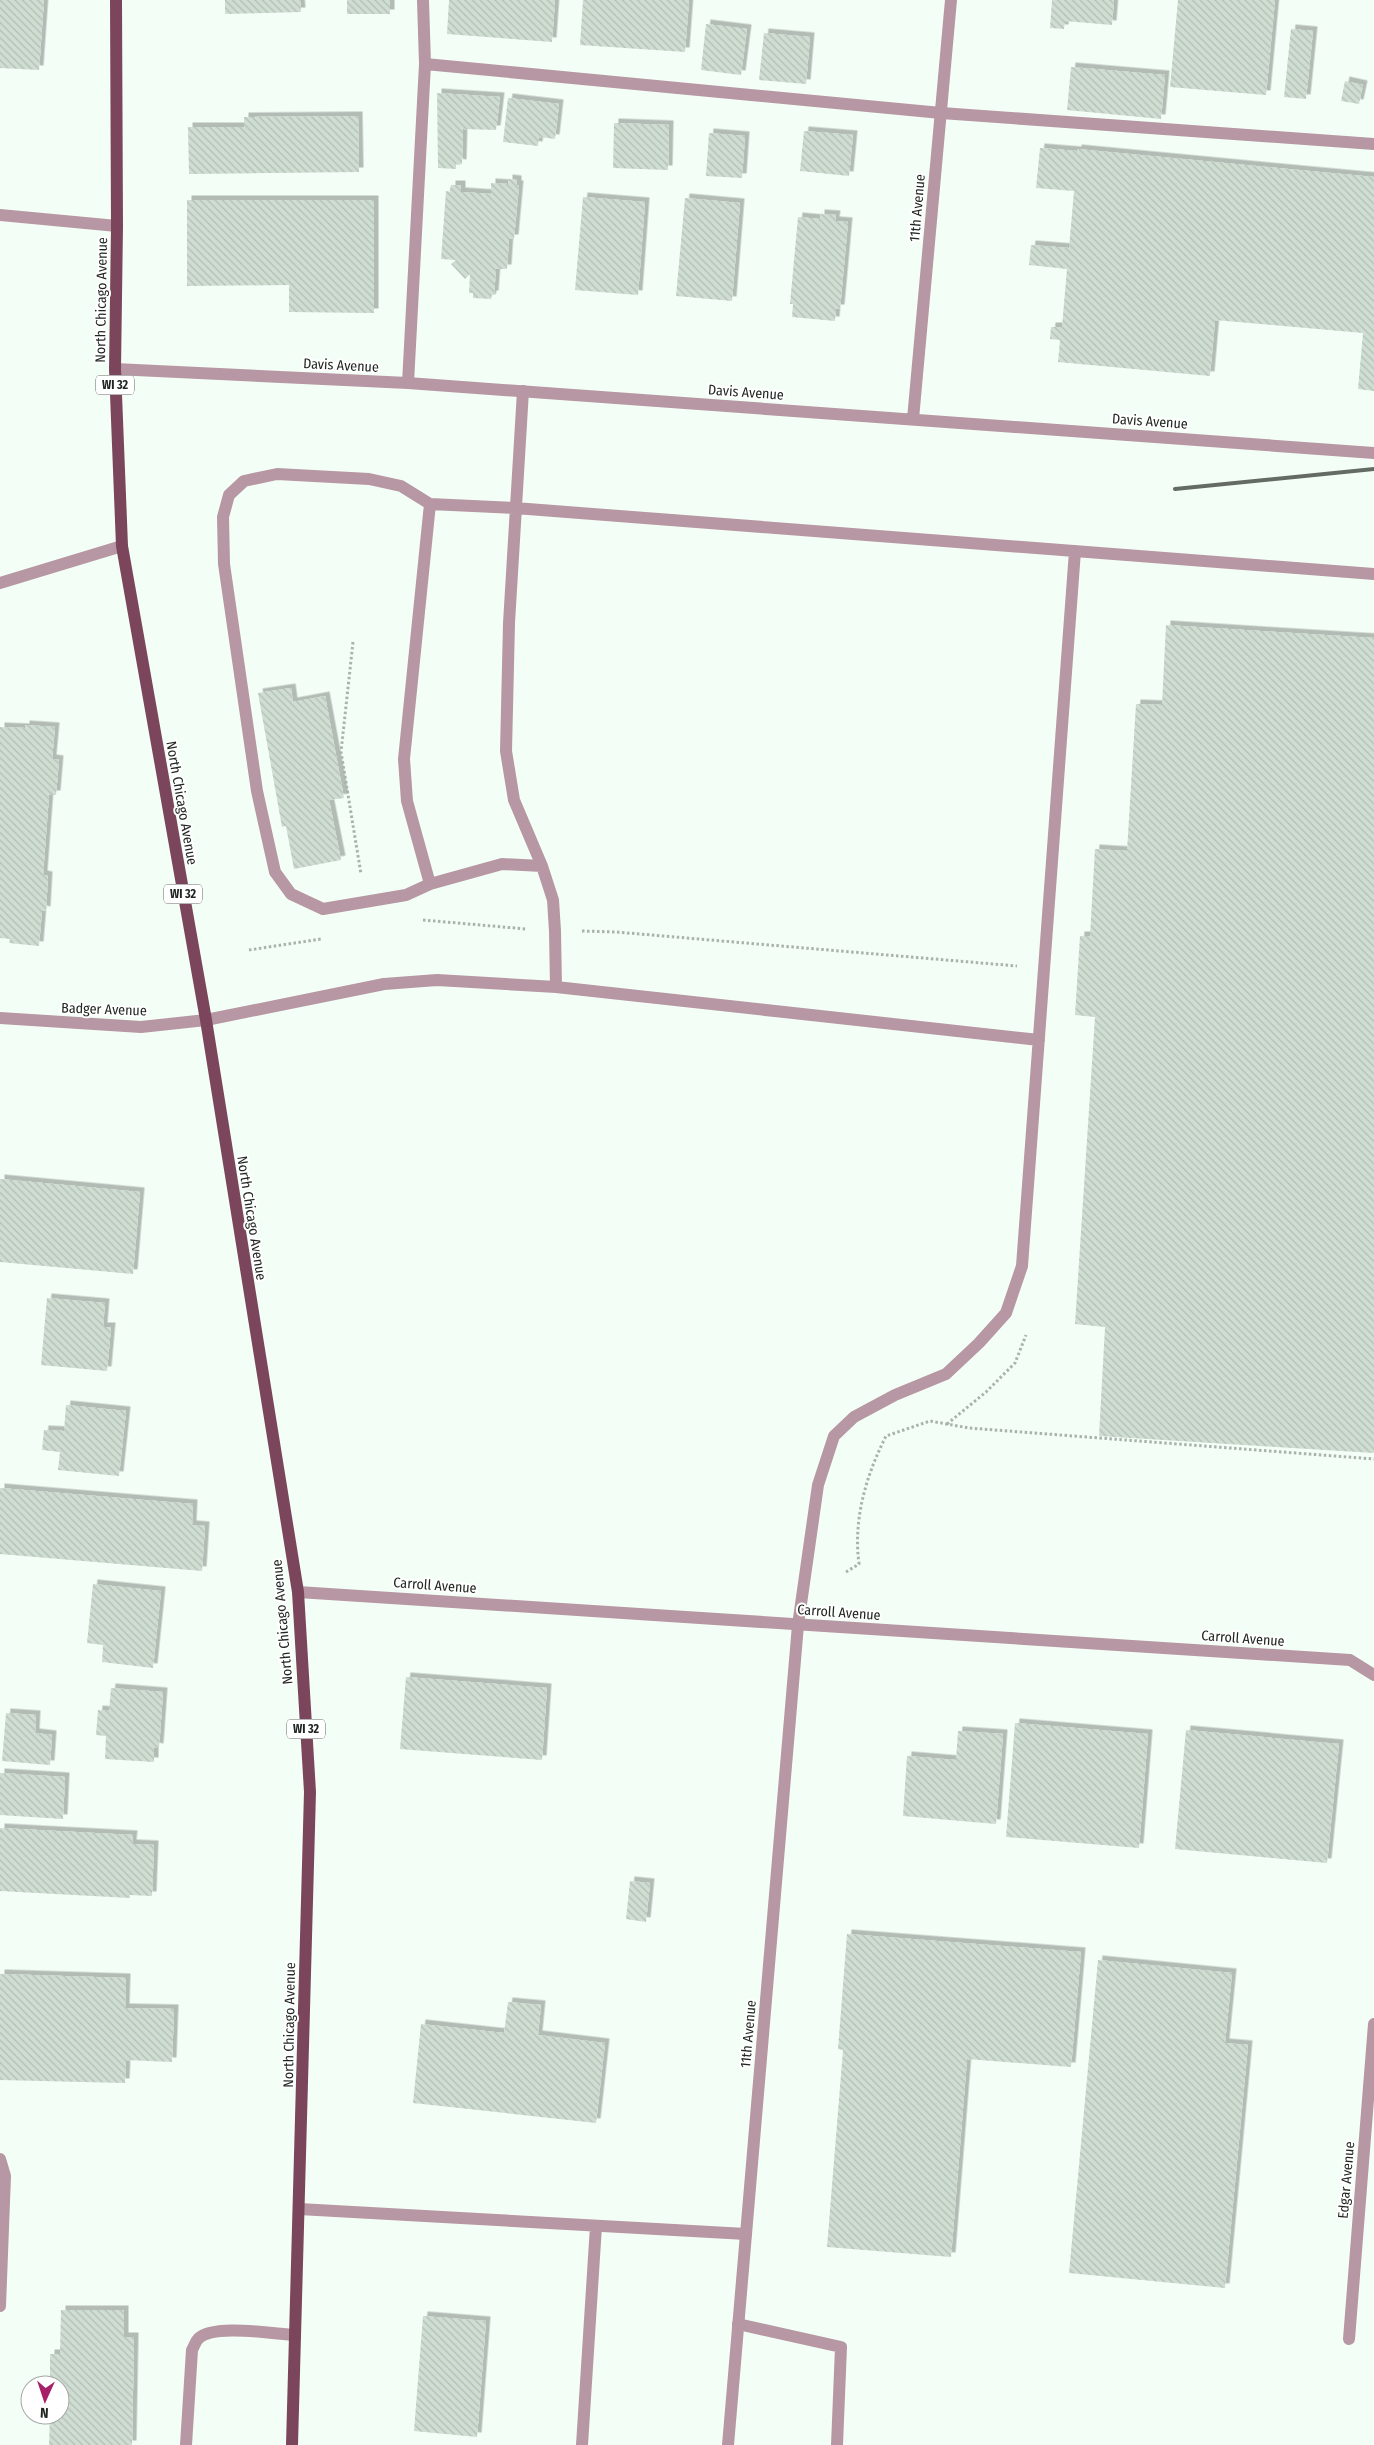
<svg xmlns="http://www.w3.org/2000/svg" width="1374" height="2445" viewBox="0 0 1374 2445" font-family="'Fira Sans Condensed',sans-serif">
	<style>
		.building { fill: url(#building-back-hatch); filter: url(#shadow) }
		.lines { fill: none; stroke-linecap: round; stroke-linejoin: round }
		.path { stroke: #a9b2ab; stroke-width: 3; stroke-dasharray: 2.5 2.5; stroke-linecap: butt }
		.service { stroke: #b797a3; stroke-width: 12 }
		.minor { stroke: #b797a3; stroke-width: 12 }
		.primary { stroke: #7b465c; stroke-width: 12 }
		.rail { stroke: #646b65; stroke-width: 4 }
		.labels { text-anchor: middle; stroke-width: 4; stroke-linejoin: round; paint-order: stroke }
		.shield { fill: #fff; stroke: #646764; stroke-width: 1 }
		.shield-label { font-size: 12px; font-weight: bold; fill: #212622 }
		.street-label { font-size: 14px; fill: #212622; stroke: #fff }
	</style>
	<defs>
		<pattern id="building-back-hatch" width="6" height="6" patternUnits="userSpaceOnUse" patternTransform="scale(1.25)"><rect width="6" height="6" fill="#cfddd2"/><path d="M-1 5l2 2M0 0l6 6M5-1l2 2" fill="none" stroke="#b1beb4"/></pattern>
		<filter id="shadow"><feDropShadow dx="4.5" dy="-4.5" stdDeviation="0" flood-color="#0004"/></filter>
	</defs>
	<rect width="100%" height="100%" fill="#f3fff6"/>
	<path class="building" d="M 0,0 L 44,0 L 39,70 L 0,68 Z
		M 225,0 L 300,0 L 301,12 L 225,14 Z
		M 347,0 L 390,0 L 390,14 L 347,14 Z
		M 449,0 L 555,0 L 552,42 L 447,34 Z
		M 583,0 L 689,0 L 685,52 L 580,45 Z
		M 1052,0 L 1114,0 L 1112,25 L 1065,21 L 1064,29 L 1050,28 Z
		M 1178,0 L 1275,0 L 1266,95 L 1170,87 Z
		M 706,24 L 747,29 L 741,75 L 701,70 Z
		M 1291,29 L 1313,31 L 1306,99 L 1284,97 Z
		M 764,33 L 810,37 L 806,84 L 759,80 Z
		M 1071,67 L 1165,75 L 1161,119 L 1067,110 Z
		M 1345,81 L 1363,85 L 1359,104 L 1341,101 Z
		M 437,93 L 500,97 L 496,130 L 463,129 L 462,164 L 456,163 L 456,169 L 438,168 Z
		M 508,98 L 559,104 L 555,139 L 539,137 L 538,146 L 503,142 Z
		M 358,116 L 359,172 L 189,174 L 188,127 L 244,127 L 244,117 Z
		M 614,123 L 669,125 L 668,170 L 613,168 Z
		M 804,131 L 853,135 L 849,176 L 800,171 Z
		M 709,133 L 745,136 L 742,178 L 706,176 Z
		M 1040,148 L 1077,151 L 1077,149 L 1374,177 L 1374,391 L 1358,389 L 1363,333 L 1215,320 L 1210,376 L 1058,362 L 1060,340 L 1050,339 L 1051,327 L 1062,327 L 1067,269 L 1029,265 L 1031,245 L 1069,248 L 1074,191 L 1036,188 Z
		M 508,179 L 517,180 L 517,185 L 519,185 L 514,239 L 509,239 L 507,269 L 496,269 L 494,295 L 492,295 L 491,299 L 473,298 L 473,293 L 469,293 L 470,274 L 465,279 L 451,264 L 456,260 L 441,259 L 446,191 L 451,192 L 451,185 L 461,185 L 461,192 L 491,194 L 491,183 L 508,184 Z
		M 583,197 L 645,202 L 638,295 L 575,290 Z
		M 685,198 L 740,203 L 732,301 L 676,296 Z
		M 187,200 L 374,200 L 374,313 L 289,312 L 289,285 L 187,286 Z
		M 820,214 L 836,215 L 835,221 L 848,222 L 840,309 L 836,309 L 835,321 L 792,317 L 793,304 L 790,304 L 798,217 L 820,219 Z
		M 1166,625 L 1374,638 L 1374,1453 L 1099,1436 L 1105,1327 L 1075,1324 L 1095,1017 L 1075,1015 L 1080,936 L 1090,936 L 1095,849 L 1127,851 L 1136,704 L 1162,705 Z
		M 291,688 L 293,702 L 325,696 L 344,798 L 329,800 L 341,860 L 294,869 L 286,826 L 282,827 L 258,693 Z
		M 25,725 L 55,727 L 52,759 L 59,760 L 56,795 L 49,795 L 43,875 L 48,876 L 46,911 L 42,910 L 39,946 L 9,943 L 10,939 L 0,938 L 0,727 L 25,728 Z
		M 0,1179 L 140,1192 L 133,1274 L 0,1262 Z
		M 47,1298 L 105,1303 L 103,1327 L 111,1327 L 107,1371 L 41,1365 Z
		M 66,1405 L 126,1411 L 119,1476 L 58,1470 L 60,1452 L 42,1450 L 44,1430 L 64,1431 Z
		M 0,1488 L 193,1504 L 192,1525 L 205,1526 L 202,1571 L 0,1554 Z
		M 93,1584 L 161,1591 L 153,1668 L 102,1662 L 103,1645 L 87,1643 Z
		M 406,1677 L 547,1688 L 542,1760 L 400,1749 Z
		M 111,1688 L 163,1692 L 159,1748 L 154,1747 L 154,1762 L 105,1759 L 106,1736 L 96,1735 L 98,1710 L 109,1711 Z
		M 6,1713 L 36,1715 L 35,1733 L 52,1735 L 50,1765 L 2,1761 Z
		M 1015,1723 L 1148,1734 L 1139,1848 L 1006,1837 Z
		M 1186,1730 L 1339,1744 L 1327,1863 L 1175,1849 Z
		M 958,1731 L 1003,1734 L 996,1824 L 903,1816 L 907,1756 L 956,1760 Z
		M 0,1773 L 65,1777 L 63,1819 L 0,1815 Z
		M 0,1828 L 133,1835 L 132,1844 L 154,1845 L 152,1896 L 130,1895 L 130,1898 L 0,1891 Z
		M 630,1881 L 650,1883 L 646,1922 L 626,1919 Z
		M 847,1934 L 1081,1952 L 1071,2067 L 967,2059 L 951,2257 L 827,2247 L 843,2050 L 838,2049 Z
		M 1098,1960 L 1232,1973 L 1225,2043 L 1248,2045 L 1225,2288 L 1069,2273 Z
		M 0,1974 L 126,1978 L 125,2008 L 174,2009 L 172,2062 L 126,2060 L 125,2083 L 0,2080 Z
		M 508,2002 L 541,2005 L 538,2035 L 605,2043 L 596,2123 L 413,2103 L 421,2024 L 504,2033 Z
		M 61,2310 L 124,2310 L 124,2337 L 134,2337 L 132,2445 L 49,2445 L 50,2415 L 60,2415 L 60,2385 L 50,2385 L 50,2354 L 60,2354 Z
		M 423,2316 L 486,2321 L 477,2437 L 414,2431 Z"/>
	<g class="lines">
		<path class="path" d="M 353,642 L 341,752 L 361,874
			M 423,920 L 526,929
			M 582,931 L 616,932 L 1017,966
			M 249,950 L 321,939
			M 947,1424 L 986,1392 L 1015,1363 L 1026,1335
			M 846,1572 L 859,1564 C 853,1519 866,1476 886,1436 L 930,1421 L 969,1428 L 1374,1459"/>
		<path class="service" d="M 425,64 L 941,113 L 1374,144
			M 0,215 L 117,226
			M 408,383 L 425,64 L 423,0
			M 523,391 L 509,623 L 506,751 L 514,800 L 542,866 L 553,900 L 555,931 L 556,987
			M 430,504 L 404,759 L 407,801 L 430,884
			M 0,583 L 122,546
			M 542,866 L 502,864 L 430,884 L 406,895 L 323,909 L 291,894 L 275,872 L 257,791 L 224,564 L 223,517 L 229,495 L 244,481 L 277,474 L 369,479 L 401,486 L 430,504 L 515,508 L 1374,574
			M 206,1020 L 384,984 L 437,980 L 556,987 L 1039,1040
			M 798,1625 L 818,1485 L 834,1436 L 854,1417 L 895,1395 L 946,1374 L 979,1343 L 1006,1313 L 1022,1266 L 1075,551
			M 0,2159 L 5,2176 L 0,2306
			M 299,2209 L 746,2234
			M 738,2324 L 841,2347 L 837,2445
			M 186,2445 L 192,2350 C 194,2347 195,2342 198,2339 C 212,2323 274,2334 295,2335
			M 582,2445 L 596,2226"/>
		<path class="minor" d="M 115,369 L 408,383 L 1374,453
			M 913,419 L 951,0
			M 0,1018 L 141,1027 L 206,1020
			M 298,1592 L 1350,1660 L 1374,1675
			M 1349,2339 L 1374,2024
			M 728,2445 L 798,1625"/>
		<path class="primary" d="M 116,0 L 117,226 L 115,369 L 122,546 L 206,1020 L 298,1592 L 310,1792 L 292,2445"/>
		<path class="rail" d="M 1175,489 L 1374,469"/>
	</g>
	<g class="labels">
		<g class="shield">
			<rect x="96" y="375.5" width="38" height="19" rx="4"/>
			<rect x="164" y="884.5" width="38" height="19" rx="4"/>
			<rect x="287" y="1719.5" width="38" height="19" rx="4"/>
		</g>
		<g class="shield-label">
			<text x="115" y="389">WI 32</text>
			<text x="183" y="898">WI 32</text>
			<text x="306" y="1733">WI 32</text>
		</g>
		<g class="street-label">
			<text transform="translate(917 208) rotate(-85)" y="5">11th Avenue</text>
			<text transform="translate(101 300) rotate(-89)" y="5">North Chicago Avenue</text>
			<text transform="translate(341 365) rotate(3)" y="5">Davis Avenue</text>
			<text transform="translate(746 392) rotate(4)" y="5">Davis Avenue</text>
			<text transform="translate(1150 421) rotate(4)" y="5">Davis Avenue</text>
			<text transform="translate(182 803) rotate(80)" y="5">North Chicago Avenue</text>
			<text transform="translate(104 1009) rotate(2)" y="5">Badger Avenue</text>
			<text transform="translate(252 1218) rotate(81)" y="5">North Chicago Avenue</text>
			<text transform="translate(435 1585) rotate(4)" y="5">Carroll Avenue</text>
			<text transform="translate(839 1612) rotate(4)" y="5">Carroll Avenue</text>
			<text transform="translate(282 1622) rotate(-95)" y="5">North Chicago Avenue</text>
			<text transform="translate(1243 1638) rotate(4)" y="5">Carroll Avenue</text>
			<text transform="translate(289 2025) rotate(-89)" y="5">North Chicago Avenue</text>
			<text transform="translate(748 2034) rotate(-85)" y="5">11th Avenue</text>
			<text transform="translate(1346 2180) rotate(-85)" y="5">Edgar Avenue</text>
		</g>
	</g>
	<g transform="translate(45 2400) rotate(183)"><circle r="24" fill="#ffffff" stroke="#a6a8a7"/>
	<path d="M0-4L9 19L0 12L-9 19Z" fill="#a72068"/>
	<text y="-8" font-size="14" font-weight="bold" text-anchor="middle" fill="#212622">N</text>
	</g>
</svg>
